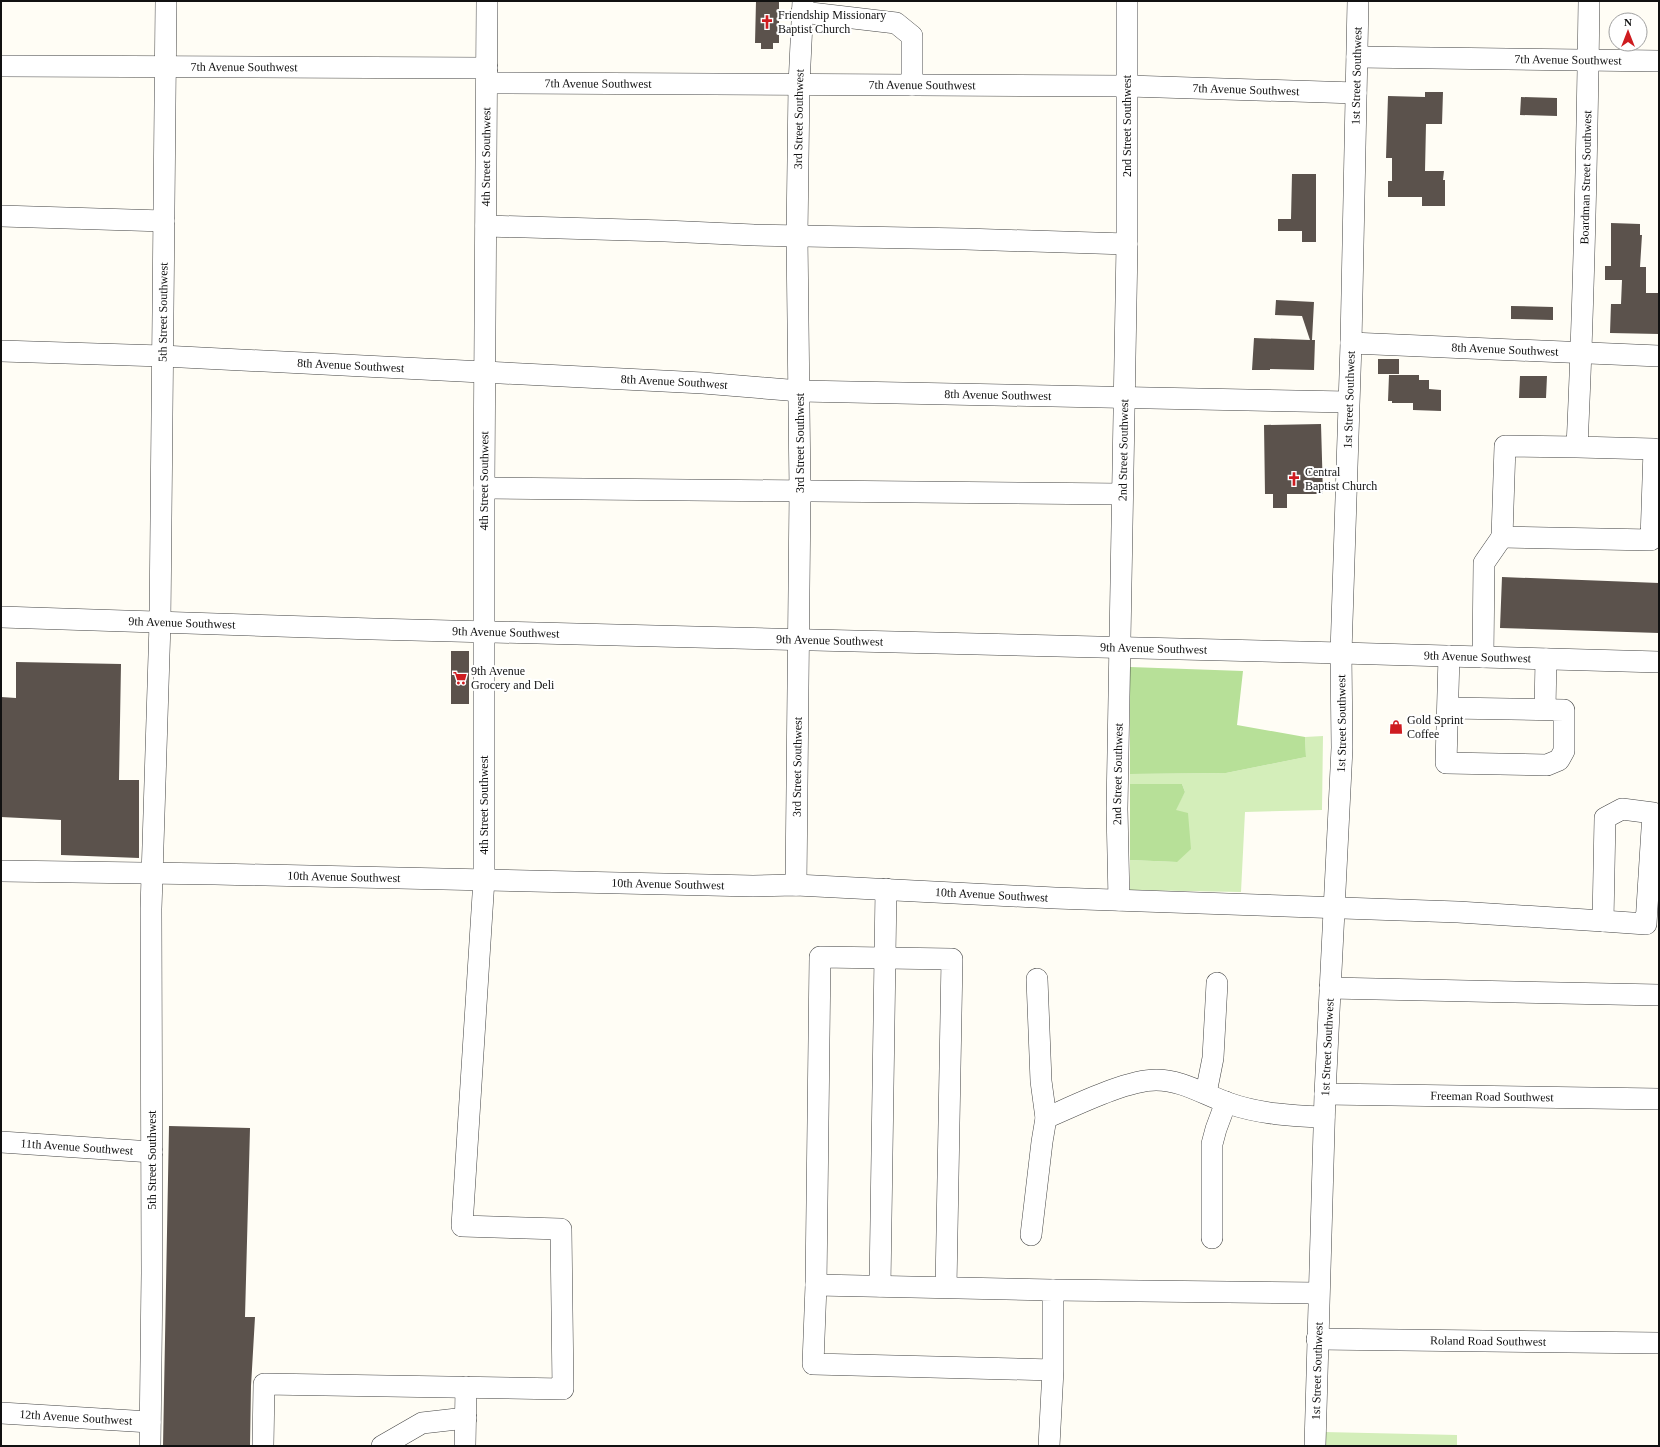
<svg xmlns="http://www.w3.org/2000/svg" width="1660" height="1447" viewBox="0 0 1660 1447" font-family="Georgia,serif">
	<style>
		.green { fill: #d4eeba }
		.forest { fill: #b7e098 }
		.building { fill: #5b524c }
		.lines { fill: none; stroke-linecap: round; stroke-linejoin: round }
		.minor-casing { stroke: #444; stroke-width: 22 }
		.minor { stroke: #fff; stroke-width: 21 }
		.labels { text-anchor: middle; stroke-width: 4; stroke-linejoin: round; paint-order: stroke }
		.poi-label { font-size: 12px; fill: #111; stroke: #fff; text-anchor: start }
		.street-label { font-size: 12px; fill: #111; stroke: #fff }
	</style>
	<rect width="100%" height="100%" fill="#fffdf5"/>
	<path class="green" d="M 1323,736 L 1322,810 L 1245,812 L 1241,892 L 1130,890 L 1130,860 L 1177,862 L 1175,810 L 1185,792 L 1182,784 L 1130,784 L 1130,774 L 1226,773 L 1306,757 L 1305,737 Z
		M 1324,1432 L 1457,1435 L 1457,1446 L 1324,1446 Z"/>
	<path class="forest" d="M 1130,667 L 1243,671 L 1237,725 L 1305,737 L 1306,757 L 1226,773 L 1130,774 Z
		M 1130,784 L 1182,784 L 1185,792 L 1176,810 L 1188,813 L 1191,849 L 1177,862 L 1130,860 Z"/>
	<path class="building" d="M 756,1 L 779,1 L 779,43 L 773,43 L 773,49 L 761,49 L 761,43 L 755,43 Z
		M 1425,92 L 1443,92 L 1442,124 L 1426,124 L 1425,171 L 1444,171 L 1443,180 L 1445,180 L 1445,206 L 1422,206 L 1422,197 L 1388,197 L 1388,181 L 1392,181 L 1392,158 L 1386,158 L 1388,96 L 1425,97 Z
		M 1521,97 L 1557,98 L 1557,116 L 1520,115 Z
		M 1292,174 L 1316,174 L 1316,242 L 1302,242 L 1302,231 L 1278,231 L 1278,219 L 1291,219 Z
		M 1611,223 L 1640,224 L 1640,235 L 1642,235 L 1640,267 L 1646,267 L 1646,293 L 1659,293 L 1659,334 L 1610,333 L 1611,304 L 1621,304 L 1622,280 L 1605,280 L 1605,266 L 1611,266 Z
		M 1276,300 L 1314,302 L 1312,340 L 1315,340 L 1314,370 L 1270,369 L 1270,370 L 1252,370 L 1254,338 L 1310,340 L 1302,316 L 1275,315 Z
		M 1511,306 L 1553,307 L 1553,320 L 1511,319 Z
		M 1378,359 L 1399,359 L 1399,374 L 1378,374 Z
		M 1389,375 L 1419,375 L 1419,380 L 1429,380 L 1429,389 L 1441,390 L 1441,411 L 1413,410 L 1413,403 L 1392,403 L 1392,401 L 1388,401 Z
		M 1520,376 L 1547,376 L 1546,398 L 1519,398 Z
		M 1321,424 L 1323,494 L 1287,494 L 1287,508 L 1273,508 L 1273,494 L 1265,494 L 1264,425 Z
		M 1502,577 L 1659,583 L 1659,633 L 1500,628 Z
		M 451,651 L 469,651 L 469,704 L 451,704 Z
		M 16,662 L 121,664 L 119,780 L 139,780 L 139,858 L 61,855 L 61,820 L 1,817 L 1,697 L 16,698 Z
		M 169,1126 L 250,1128 L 245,1317 L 255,1317 L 251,1386 L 250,1446 L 163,1446 Z"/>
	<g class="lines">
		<defs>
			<g id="minor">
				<path d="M 802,12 L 896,23 L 912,36 L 912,85"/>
				<path id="s1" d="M 1357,57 L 1659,61"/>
				<path id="s2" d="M 1,66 L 487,68"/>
				<path id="s3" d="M 487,83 L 1128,86 L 1356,93"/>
				<path d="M 1,216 L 164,221"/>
				<path d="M 486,226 L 665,231 L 754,235 L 965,239 L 1127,244"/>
				<path id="s4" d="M 1351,343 L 1659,356"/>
				<path id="s5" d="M 1,351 L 162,356 L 703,383 L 800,391 L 1348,402"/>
				<path id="s6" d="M 1577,447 L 1654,449 L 1651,540 L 1502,537 L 1505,446 L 1577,447 C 1584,298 1587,150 1589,1"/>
				<path d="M 484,488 L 1122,494"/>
				<path id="s7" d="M 1,617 L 373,629 L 1341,653 L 1659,662"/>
				<path d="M 1483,657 L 1484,563 L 1502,537"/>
				<path d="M 1448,708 L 1564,710 L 1564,751 L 1559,760 L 1547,765 L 1446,763 L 1449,656"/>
				<path d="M 1545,709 L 1546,659"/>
				<path d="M 1622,809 L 1653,813 L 1646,924 L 1603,921 L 1605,818 Z"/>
				<path id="s8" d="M 1,871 L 215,874 L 753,886 L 796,885 L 1055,898 L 1458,912 L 1603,921"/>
				<path id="s9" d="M 796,885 L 800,491 L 797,236 L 799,85 L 803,1"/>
				<path id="s10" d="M 1119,900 L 1117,809 L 1127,244 L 1127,1"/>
				<path d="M 1330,988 L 1659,995"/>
				<path d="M 1206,1093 L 1213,1058 L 1217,983"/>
				<path id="s11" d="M 1325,1094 L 1659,1099"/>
				<path d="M 1046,1118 C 1074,1106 1126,1080 1156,1080 C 1182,1080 1203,1094 1228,1103 C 1259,1114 1292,1116 1324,1117"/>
				<path id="s12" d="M 1,1142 L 152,1152"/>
				<path d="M 1031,1235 L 1042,1142 L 1046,1118 L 1041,1081 L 1037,979"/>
				<path d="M 1212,1238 L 1212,1144 L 1216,1129 L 1226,1102"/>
				<path d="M 816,1285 L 820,957 L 952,959 L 946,1287"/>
				<path d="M 880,1286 L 886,889"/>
				<path d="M 1053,1290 L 1318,1293"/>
				<path id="s13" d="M 1317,1339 L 1659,1343"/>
				<path id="s14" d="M 1,1413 L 150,1422"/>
				<path id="s15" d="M 150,1446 L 152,1273 L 151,909 L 160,623 L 166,1"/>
				<path id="s16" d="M 263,1446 L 264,1384 L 563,1389 L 561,1229 L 462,1226 L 484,879 L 484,488 L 487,1"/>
				<path d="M 382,1446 L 422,1423 L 466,1418"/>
				<path d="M 465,1446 L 466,1387"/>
				<path d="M 1049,1446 L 1053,1370 L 1053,1290 L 816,1285 L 813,1364 L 1053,1370"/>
				<path id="s17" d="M 1315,1446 L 1325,1094 L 1342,748 L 1341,653 L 1351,343 L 1358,1"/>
			</g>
		</defs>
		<use href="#minor" class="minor-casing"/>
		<use href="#minor" class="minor"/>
	</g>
	<defs>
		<symbol id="church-bare" viewBox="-9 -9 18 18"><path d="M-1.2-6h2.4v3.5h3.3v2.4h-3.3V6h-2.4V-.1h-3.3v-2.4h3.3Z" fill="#ce1c20" stroke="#fff" stroke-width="2.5" paint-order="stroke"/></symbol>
		<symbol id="supermarket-bare" viewBox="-9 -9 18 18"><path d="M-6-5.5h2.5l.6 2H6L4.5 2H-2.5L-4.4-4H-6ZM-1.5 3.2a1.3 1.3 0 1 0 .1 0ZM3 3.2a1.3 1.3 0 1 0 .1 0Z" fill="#ce1c20" stroke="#fff" stroke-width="2.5" paint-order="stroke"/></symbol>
		<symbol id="shop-bare" viewBox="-9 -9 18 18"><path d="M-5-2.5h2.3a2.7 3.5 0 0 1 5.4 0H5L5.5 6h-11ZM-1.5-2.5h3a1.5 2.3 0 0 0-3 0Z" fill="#ce1c20" stroke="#fff" stroke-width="2.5" paint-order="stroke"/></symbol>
	</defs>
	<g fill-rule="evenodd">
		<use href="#church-bare" x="757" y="12" width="20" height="20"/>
		<use href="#church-bare" x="1284" y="469" width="20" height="20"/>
		<use href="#supermarket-bare" x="450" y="668" width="20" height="20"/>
		<use href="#shop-bare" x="1386" y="717" width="20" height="20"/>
	</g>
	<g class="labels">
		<g class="poi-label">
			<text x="778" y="19">Friendship Missionary<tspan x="778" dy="14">Baptist Church</tspan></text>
			<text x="1305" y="476">Central<tspan x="1305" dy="14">Baptist Church</tspan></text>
			<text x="471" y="675">9th Avenue<tspan x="471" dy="14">Grocery and Deli</tspan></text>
			<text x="1407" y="724">Gold Sprint<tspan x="1407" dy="14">Coffee</tspan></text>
		</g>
		<g class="street-label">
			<text dy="4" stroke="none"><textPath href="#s1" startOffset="211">7th Avenue Southwest</textPath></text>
			<text dy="4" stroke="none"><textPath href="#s2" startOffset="243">7th Avenue Southwest</textPath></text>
			<text dy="4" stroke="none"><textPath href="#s17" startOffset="1371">1st Street Southwest</textPath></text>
			<text dy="4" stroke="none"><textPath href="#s3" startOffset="111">7th Avenue Southwest</textPath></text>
			<text dy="4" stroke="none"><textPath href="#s3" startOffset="435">7th Avenue Southwest</textPath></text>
			<text dy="4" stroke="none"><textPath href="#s3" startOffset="759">7th Avenue Southwest</textPath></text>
			<text dy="4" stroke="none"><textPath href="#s9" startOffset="766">3rd Street Southwest</textPath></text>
			<text transform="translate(1127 126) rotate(-90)" y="4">2nd Street Southwest</text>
			<text dy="4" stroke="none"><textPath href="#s16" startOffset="1690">4th Street Southwest</textPath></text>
			<text dy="4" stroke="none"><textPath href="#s6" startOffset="750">Boardman Street Southwest</textPath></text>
			<text dy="4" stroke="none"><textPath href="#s15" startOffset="1134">5th Street Southwest</textPath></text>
			<text dy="4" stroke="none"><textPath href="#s4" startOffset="154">8th Avenue Southwest</textPath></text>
			<text dy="4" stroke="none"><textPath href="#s5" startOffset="350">8th Avenue Southwest</textPath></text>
			<text dy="4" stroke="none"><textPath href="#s5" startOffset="674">8th Avenue Southwest</textPath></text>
			<text dy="4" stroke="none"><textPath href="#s5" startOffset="998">8th Avenue Southwest</textPath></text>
			<text dy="4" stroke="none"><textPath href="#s17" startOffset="1047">1st Street Southwest</textPath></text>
			<text transform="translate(800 443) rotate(-90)" y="4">3rd Street Southwest</text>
			<text dy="4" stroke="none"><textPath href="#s10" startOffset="450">2nd Street Southwest</textPath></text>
			<text dy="4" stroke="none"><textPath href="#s16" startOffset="1366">4th Street Southwest</textPath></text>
			<text dy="4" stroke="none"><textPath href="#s7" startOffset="181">9th Avenue Southwest</textPath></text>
			<text dy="4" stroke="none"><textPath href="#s7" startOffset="505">9th Avenue Southwest</textPath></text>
			<text dy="4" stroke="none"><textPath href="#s7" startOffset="829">9th Avenue Southwest</textPath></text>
			<text dy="4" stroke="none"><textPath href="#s7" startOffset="1153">9th Avenue Southwest</textPath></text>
			<text dy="4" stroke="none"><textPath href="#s7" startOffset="1477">9th Avenue Southwest</textPath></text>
			<text dy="4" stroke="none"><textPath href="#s17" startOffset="723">1st Street Southwest</textPath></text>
			<text dy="4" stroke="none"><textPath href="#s9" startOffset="118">3rd Street Southwest</textPath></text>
			<text dy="4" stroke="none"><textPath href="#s10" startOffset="126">2nd Street Southwest</textPath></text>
			<text transform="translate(484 805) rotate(-90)" y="4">4th Street Southwest</text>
			<text dy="4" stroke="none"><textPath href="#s8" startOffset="343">10th Avenue Southwest</textPath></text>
			<text dy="4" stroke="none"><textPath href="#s8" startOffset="667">10th Avenue Southwest</textPath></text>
			<text dy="4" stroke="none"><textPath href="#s8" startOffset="991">10th Avenue Southwest</textPath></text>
			<text dy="4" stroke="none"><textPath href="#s17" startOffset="399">1st Street Southwest</textPath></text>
			<text dy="4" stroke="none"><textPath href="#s11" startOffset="167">Freeman Road Southwest</textPath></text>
			<text dy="4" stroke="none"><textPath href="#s12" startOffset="76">11th Avenue Southwest</textPath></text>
			<text transform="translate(152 1160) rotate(-90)" y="4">5th Street Southwest</text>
			<text dy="4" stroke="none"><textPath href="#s13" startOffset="171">Roland Road Southwest</textPath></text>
			<text dy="4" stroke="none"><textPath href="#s17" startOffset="75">1st Street Southwest</textPath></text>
			<text dy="4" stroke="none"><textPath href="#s14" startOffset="75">12th Avenue Southwest</textPath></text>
		</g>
	</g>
	<rect width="1660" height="1447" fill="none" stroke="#111111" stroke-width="4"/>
	<g transform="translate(1628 32)"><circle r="19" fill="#ffffff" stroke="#a0a0a0"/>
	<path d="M0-3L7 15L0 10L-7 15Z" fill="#ce1c20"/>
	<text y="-6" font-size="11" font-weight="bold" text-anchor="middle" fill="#111111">N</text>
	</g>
</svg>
